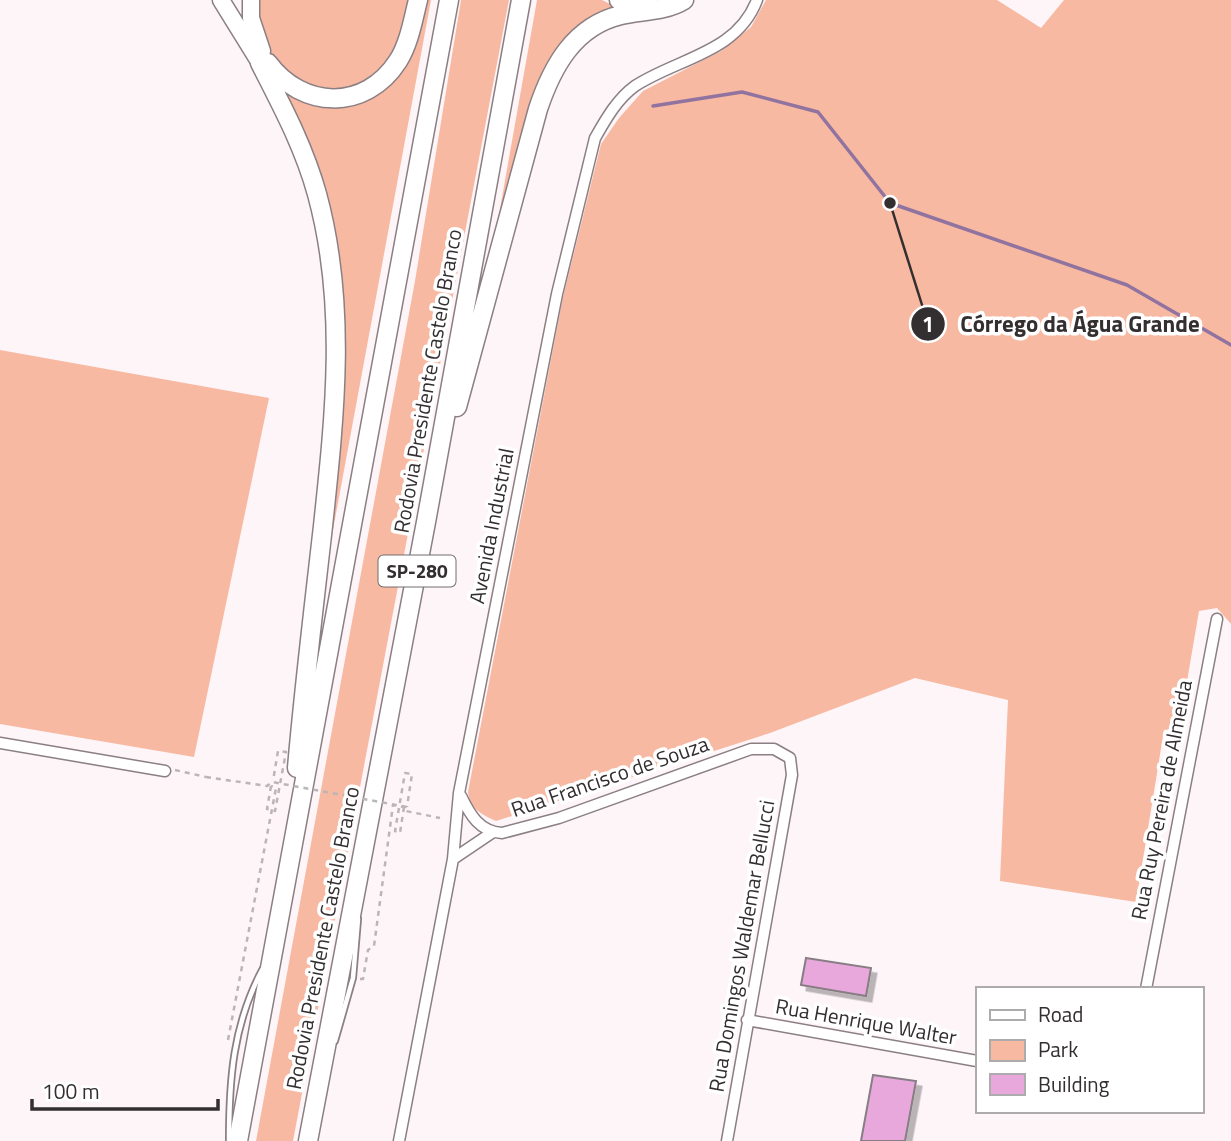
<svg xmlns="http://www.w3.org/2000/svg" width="1231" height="1141" viewBox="0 0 1231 1141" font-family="'Titillium Web',sans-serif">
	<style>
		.green { fill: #f8b9a2 }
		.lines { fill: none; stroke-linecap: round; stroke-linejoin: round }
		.stream { stroke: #9173a0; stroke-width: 3.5 }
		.building { fill: #e9a8db; stroke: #877d84; stroke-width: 2; filter: url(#shadow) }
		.lane-casing { stroke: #8b7f83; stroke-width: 8 }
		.street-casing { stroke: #8b7f83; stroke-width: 13 }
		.primary-casing { stroke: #8b7f83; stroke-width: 19 }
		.highway-casing { stroke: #8b7f83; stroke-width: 21 }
		.path { stroke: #bcb5b7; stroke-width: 2.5; stroke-dasharray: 5 5; stroke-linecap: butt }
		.lane { stroke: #fff; stroke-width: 4.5 }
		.street { stroke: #fff; stroke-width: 10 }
		.primary { stroke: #fff; stroke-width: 16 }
		.highway { stroke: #fff; stroke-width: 18 }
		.path-bridge { stroke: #bcb5b7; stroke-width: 2.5; stroke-dasharray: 5 5; stroke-linecap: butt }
		.labels { text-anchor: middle; stroke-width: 7; stroke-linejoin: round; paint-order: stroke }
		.shield { fill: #fff; stroke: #706d6d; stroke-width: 2 }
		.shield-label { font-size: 19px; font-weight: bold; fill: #332e2f }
		.street-label { font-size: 21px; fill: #332e2f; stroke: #fff }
		.leader { fill: none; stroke: #332e2f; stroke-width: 2.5 }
		.callout-dot { fill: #332e2f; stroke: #fff; stroke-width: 2.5 }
		.mark-label { font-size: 21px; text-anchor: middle; font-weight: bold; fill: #fff }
		.callout-label { font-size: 23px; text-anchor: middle; font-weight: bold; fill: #332e2f; stroke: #fff; stroke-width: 7; stroke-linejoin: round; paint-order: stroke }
	</style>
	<defs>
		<filter id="shadow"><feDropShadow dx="5.5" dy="5.5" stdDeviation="0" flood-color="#0004"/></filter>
	</defs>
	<rect width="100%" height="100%" fill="#fdf5f8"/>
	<path class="green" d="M 255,0 L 414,0 L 392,59 L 372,80 L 333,93 L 286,77 L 264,48 Z
		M 423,0 L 431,0 L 325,573 L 341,302 L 286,104 L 288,96 L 292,95 L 372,96 Z
		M 461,0 L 509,0 L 293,1141 L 256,1141 L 415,281 Z
		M 537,0 L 602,0 L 618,8 C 582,29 559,40 540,79 L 503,220 L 498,220 Z
		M 766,0 L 997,0 L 1041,28 L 1064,0 L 1231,0 L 1231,624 L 1217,608 L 1199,611 L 1179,728 L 1164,730 L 1136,902 L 1000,881 L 1008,700 L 915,678 L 770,733 L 496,821 C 481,814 470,809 468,792 L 563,297 L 601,144 L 619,118 L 643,91 L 721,51 L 751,27 Z
		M 0,350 L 269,398 L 194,757 L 0,724 Z"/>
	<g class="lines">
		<path class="stream" d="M 653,106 L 742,92 L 818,112 L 890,203 L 1127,285 L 1231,345"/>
	</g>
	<path class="building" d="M 806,958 L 871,968 L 866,996 L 801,985 Z
		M 873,1075 L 916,1081 L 905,1141 L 861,1141 Z"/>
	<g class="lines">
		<defs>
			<path id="lane" d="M 335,1041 L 353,978 L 358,919
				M 229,1141 C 229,1079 233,1025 262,970"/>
			<path id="street" d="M 0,743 L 165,771
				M 461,796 C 470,815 480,832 502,833 L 559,818 L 751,749 L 774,749 L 790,758 L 792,775 L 727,1141
				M 453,859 L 493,832
				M 1146,989 L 1217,619
				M 747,1020 L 977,1061
				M 399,1141 L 453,859 L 459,793 L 557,294 L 595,138 C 606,119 617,99 635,86 C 678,58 737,53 757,0"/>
			<path id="primary" d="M 221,0 L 260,63
				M 251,0 L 251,18 L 262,51"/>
			<path id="highway" d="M 619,0 L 649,4
				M 260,63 C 282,106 304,147 317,194 C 347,304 335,414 323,526 C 314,606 304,687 297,768
				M 268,63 C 302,109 365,112 398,61 C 409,44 413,20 418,0
				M 457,407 L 538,109 C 552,67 574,26 621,15 C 642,10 664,12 684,0
				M 238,1141 L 449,0
				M 308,1141 L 426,522 L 521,0"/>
		</defs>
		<use href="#lane" class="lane-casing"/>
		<use href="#street" class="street-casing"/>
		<use href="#primary" class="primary-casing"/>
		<use href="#highway" class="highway-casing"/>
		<path class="path" d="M 175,770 L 206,777
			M 360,979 L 363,979 L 368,950 L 374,946 L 393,805 L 404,807
			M 228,1040 L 276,788 L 271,786"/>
		<use href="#lane" class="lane"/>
		<use href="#street" class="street"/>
		<use href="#primary" class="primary"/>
		<use href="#highway" class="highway"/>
		<path class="path-bridge" d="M 206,777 L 267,786 L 272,782 L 407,807 L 406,811 L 440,818
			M 271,786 L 267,809 L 275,811 L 286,752 L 278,751 L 273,781
			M 404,807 L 400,833 L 395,831 L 405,773 L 412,774 L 407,807"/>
	</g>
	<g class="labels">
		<rect class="shield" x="378.5" y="555.5" width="77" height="31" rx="5"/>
		<g class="shield-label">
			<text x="417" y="578">SP-280</text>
		</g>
		<g class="street-label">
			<text transform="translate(428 381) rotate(-80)" y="7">Rodovia Presidente Castelo Branco</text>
			<text transform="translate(492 526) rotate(-79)" y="7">Avenida Industrial</text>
			<text transform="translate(610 777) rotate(-19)" y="7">Rua Francisco de Souza</text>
			<text transform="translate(1162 800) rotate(-79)" y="7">Rua Ruy Pereira de Almeida</text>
			<text transform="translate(323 938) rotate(-79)" y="7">Rodovia Presidente Castelo Branco</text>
			<text transform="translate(742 946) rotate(-80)" y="7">Rua Domingos Waldemar Bellucci</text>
			<text transform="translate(866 1022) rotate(10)" y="7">Rua Henrique Walter</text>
		</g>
	</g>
	<path class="leader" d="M890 203L928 324"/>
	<g class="callout-dot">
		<circle cx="890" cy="203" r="7"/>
		<circle cx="928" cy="324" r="18"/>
	</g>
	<g class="mark-label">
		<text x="928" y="332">1</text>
	</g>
	<g class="callout-label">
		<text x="1080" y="332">Córrego da Água Grande</text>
	</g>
	<rect x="976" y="987" width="228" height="126" fill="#ffffff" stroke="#adabac" stroke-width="2"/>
	<rect x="990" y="1010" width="35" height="10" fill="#ffffff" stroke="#adabac" stroke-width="2"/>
	<text x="1038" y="1022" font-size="21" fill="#332e2f">Road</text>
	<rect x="990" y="1040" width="35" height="21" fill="#f8b9a2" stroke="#adabac" stroke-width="2"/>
	<text x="1038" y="1057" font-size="21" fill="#332e2f">Park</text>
	<rect x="990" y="1074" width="35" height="21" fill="#e9a8db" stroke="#adabac" stroke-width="2"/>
	<text x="1038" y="1092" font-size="21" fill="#332e2f">Building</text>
	<path d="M32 1099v10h186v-10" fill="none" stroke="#332e2f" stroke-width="3.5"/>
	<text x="42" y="1099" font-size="21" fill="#332e2f" stroke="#ffffff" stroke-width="5" paint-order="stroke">100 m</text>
</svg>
